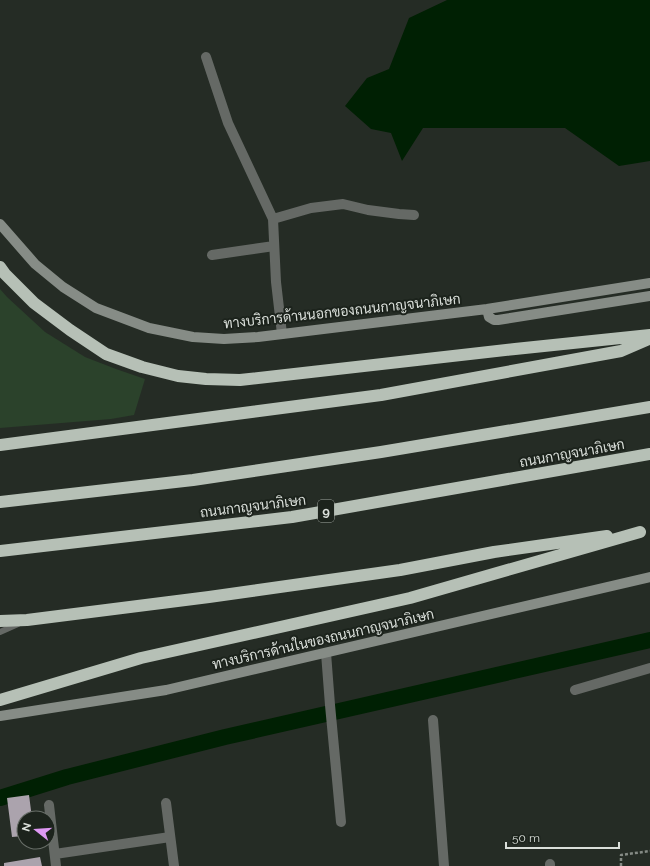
<svg xmlns="http://www.w3.org/2000/svg" width="650" height="866" viewBox="0 0 650 866" font-family="Raleway,Sarabun,sans-serif">
	<style>
		.green { fill: #2b422b }
		.water { fill: #002003 }
		.lines { fill: none; stroke-linecap: round; stroke-linejoin: round }
		.canal { stroke: #002003; stroke-width: 16 }
		.building { fill: #aba3ad }
		.path { stroke: #848a84; stroke-width: 2.5; stroke-dasharray: 3 2; stroke-linecap: butt }
		.service { stroke: #656965; stroke-width: 6 }
		.minor { stroke: #656965; stroke-width: 10 }
		.secondary { stroke: #868c86; stroke-width: 10 }
		.motorway { stroke: #b6c0b6; stroke-width: 12 }
		.labels { text-anchor: middle; stroke-width: 4; stroke-linejoin: round; paint-order: stroke }
		.shield { fill: #1c231c; stroke: #a1a7a1; stroke-width: 1 }
		.shield-label { font-size: 13px; font-weight: bold; fill: #dadfda }
		.street-label { font-size: 14px; fill: #dadfda; stroke: #1c231c }
	</style>
	<rect width="100%" height="100%" fill="#252c25"/>
	<path class="green" d="M 0,289 L 7,297 L 45,332 L 85,357 L 116,369 L 145,379 L 134,415 L 111,419 L 0,428 Z"/>
	<path class="water" d="M 447,0 L 650,0 L 650,161 L 619,166 L 565,128 L 423,128 L 402,161 L 391,133 L 371,129 L 345,106 L 367,78 L 389,69 L 409,18 Z"/>
	<g class="lines">
		<path class="canal" d="M 0,798 L 67,777 L 225,737 L 650,640"/>
	</g>
	<path class="building" d="M 29,795 L 32,818 L 24,818 L 24,836 L 12,837 L 7,798 Z
		M 40,857 L 42,866 L 4,866 L 4,863 Z"/>
	<g class="lines">
		<path class="path" d="M 621,866 L 621,855 L 650,851"/>
		<path class="service" d="M 0,632 L 18,624"/>
		<path class="minor" d="M 206,57 L 228,123 L 273,219 L 276,282 L 282,334
			M 273,219 L 311,208 L 343,204 L 368,210 L 399,214 L 414,215
			M 212,255 L 274,246
			M 326,653 L 330,705 L 341,822
			M 575,690 L 650,668
			M 433,720 L 444,866
			M 166,803 L 174,866
			M 49,805 L 56,866
			M 55,854 L 170,837
			M 550,864 L 550,866"/>
		<path class="secondary" d="M 0,224 L 35,264 L 63,287 L 96,308 L 149,328 L 193,337 L 224,339 L 258,337 L 487,309 L 650,283
			M 487,309 L 489,317 L 494,320 L 498,320 L 650,296
			M 0,716 L 166,690 L 650,577"/>
		<path class="motorway" d="M 0,267 L 5,274 L 34,303 L 70,330 L 106,354 L 142,367 L 178,376 L 206,379 L 240,380 L 515,349 L 650,335
			M 0,445 L 381,395 L 621,351 L 649,339
			M 0,502 L 193,480 L 381,452 L 650,407
			M 0,551 L 292,517 L 650,454
			M 0,621 L 27,620 L 209,597 L 400,570 L 494,552 L 607,536
			M 0,700 L 141,658 L 410,598 L 640,532"/>
	</g>
	<g class="labels">
		<rect class="shield" x="318" y="500" width="16" height="22" rx="3"/>
		<g class="shield-label">
			<text x="326" y="516">9</text>
		</g>
		<g class="street-label">
			<text transform="translate(342 311) rotate(-6)" y="5">ทางบริการด้านนอกของถนนกาญจนาภิเษก</text>
			<text transform="translate(572 453) rotate(-10)" y="5">ถนนกาญจนาภิเษก</text>
			<text transform="translate(253 506) rotate(-7)" y="5">ถนนกาญจนาภิเษก</text>
			<text transform="translate(323 639) rotate(-13)" y="5">ทางบริการด้านในของถนนกาญจนาภิเษก</text>
		</g>
	</g>
	<g transform="translate(36 830) rotate(287)"><circle r="19" fill="#1c231c" stroke="#686e68"/>
	<path d="M0-3L7 15L0 10L-7 15Z" fill="#de98f3"/>
	<text y="-6" font-size="11" font-weight="bold" text-anchor="middle" fill="#dadfda">N</text>
	</g>
	<path d="M506 842v6h113v-6" fill="none" stroke="#dadfda" stroke-width="2"/>
	<text x="512" y="842" font-size="12" fill="#dadfda" stroke="#1c231c" stroke-width="3" paint-order="stroke">50 m</text>
</svg>
